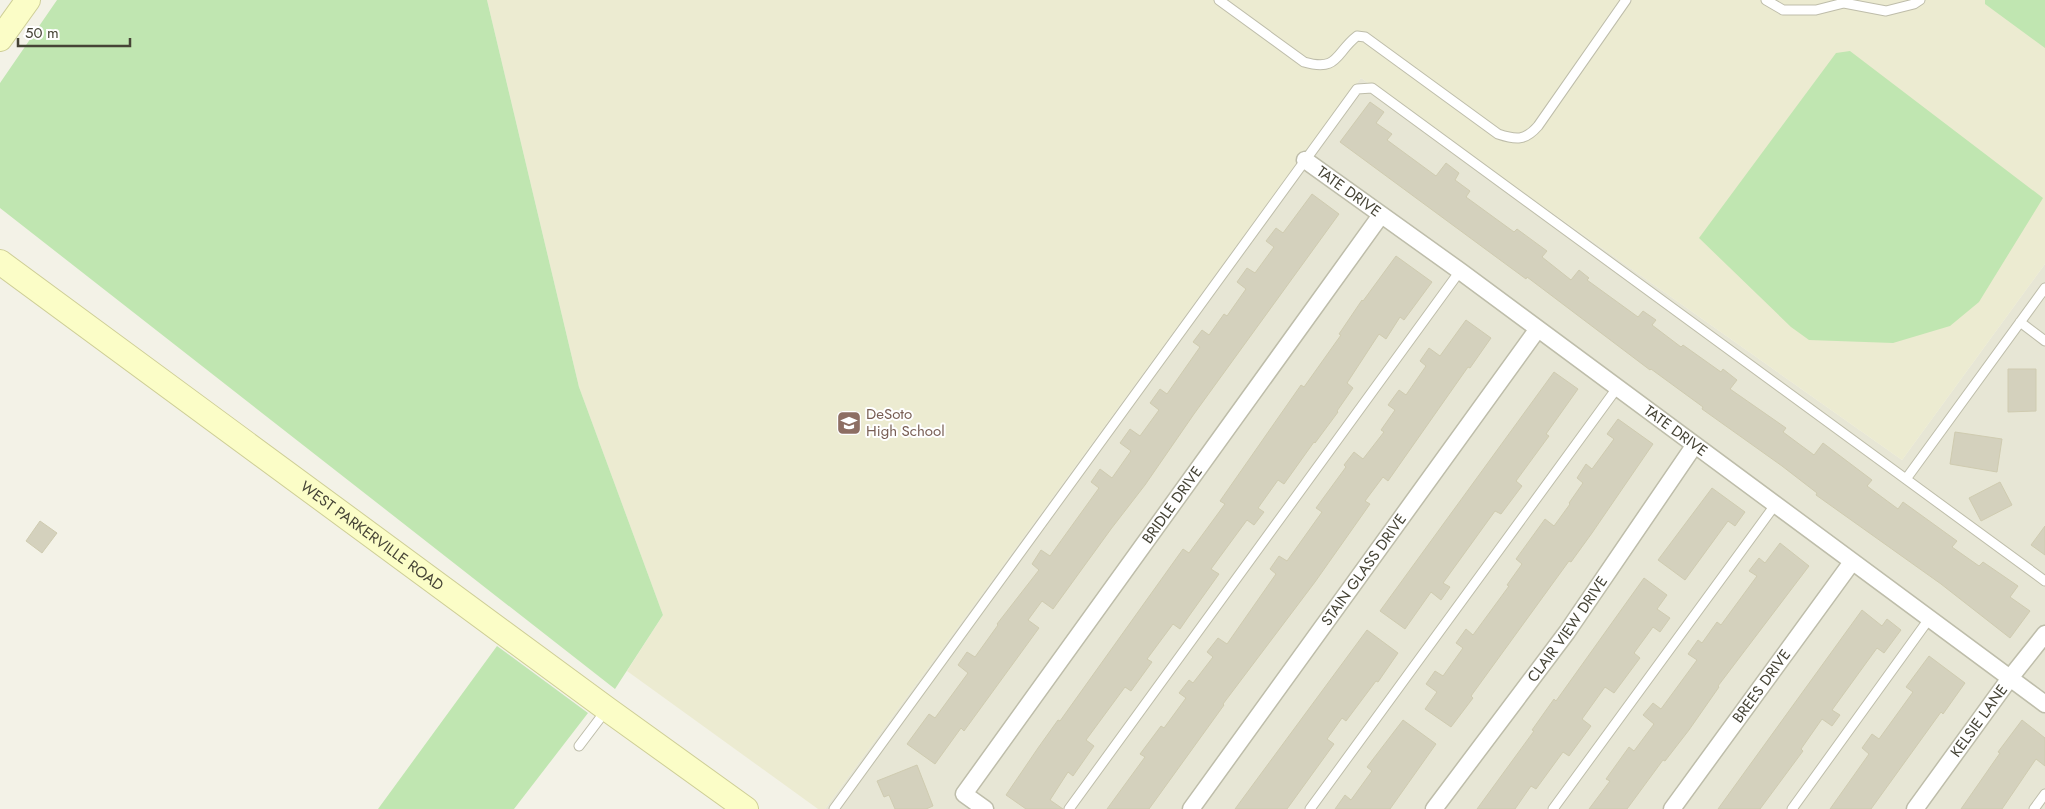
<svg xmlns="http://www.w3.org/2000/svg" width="2045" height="809" viewBox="0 0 2045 809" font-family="Jost,sans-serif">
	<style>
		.residential { fill: #e7e6d5 }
		.education { fill: #ecebd1 }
		.green { fill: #c0e6b1 }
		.building { fill: #d4d1bd; stroke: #cfcbb0 }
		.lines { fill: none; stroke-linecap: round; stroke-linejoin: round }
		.service-casing { stroke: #bebdaa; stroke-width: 11 }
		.minor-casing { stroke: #bebdaa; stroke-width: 19 }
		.secondary-casing { stroke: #cece96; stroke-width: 26 }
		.service { stroke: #fff; stroke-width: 9 }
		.minor { stroke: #fff; stroke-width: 16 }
		.secondary { stroke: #fbfdc7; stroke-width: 24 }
		.labels { text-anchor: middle; stroke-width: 4; stroke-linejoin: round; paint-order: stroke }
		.street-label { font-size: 15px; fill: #464436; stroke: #fff }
		.education-label { font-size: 15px; fill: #785e54; stroke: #fff; text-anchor: start }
	</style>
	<rect width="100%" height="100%" fill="#f3f2e7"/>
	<path class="residential" d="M 1361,78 L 1902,460 L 2045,264 L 2045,809 L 825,809 L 1281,185 Z"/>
	<path class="education" d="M 487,0 L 2045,0 L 2045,264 L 1902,460 L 1361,78 L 1281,185 L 825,809 L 818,809 L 627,671 L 663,615 L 579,387 Z"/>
	<path class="green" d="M 57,0 L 487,0 L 579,387 L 663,615 L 615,689 L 0,208 L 0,83 Z
		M 1985,0 L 2045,0 L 2045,48 L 1985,4 Z
		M 1850,51 L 2043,198 L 1979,302 L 1950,326 L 1893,343 L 1809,340 L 1791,327 L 1699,238 L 1836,53 Z
		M 497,646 L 588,713 L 514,809 L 378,809 Z"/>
	<path class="building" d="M 1370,102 L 1384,112 L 1376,123 L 1392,134 L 1387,140 L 1436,176 L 1446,163 L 1459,173 L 1455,180 L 1470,191 L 1466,197 L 1514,232 L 1517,229 L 1547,251 L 1542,257 L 1571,280 L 1579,270 L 1589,278 L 1587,280 L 1638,317 L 1643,311 L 1656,320 L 1652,325 L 1681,347 L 1683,345 L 1721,372 L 1723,369 L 1737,380 L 1730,389 L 1786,428 L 1783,432 L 1814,455 L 1823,443 L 1872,480 L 1867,486 L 1898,509 L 1903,502 L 1957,541 L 1952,547 L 1979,566 L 1983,562 L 2018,586 L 2010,597 L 2030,611 L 2010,638 L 1941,584 L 1816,495 L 1817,493 L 1782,466 L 1702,409 L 1703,407 L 1651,369 L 1650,370 L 1527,277 L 1526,279 L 1340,142 Z
		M 1312,194 L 1339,214 L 1194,414 L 1145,485 L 1111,529 L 1053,609 L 1042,601 L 1028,620 L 1039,628 L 964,731 L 961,728 L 935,764 L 907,744 L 929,714 L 935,718 L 968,673 L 958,665 L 967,652 L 975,657 L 998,625 L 997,624 L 1039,570 L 1032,564 L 1041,550 L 1050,556 L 1099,488 L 1091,482 L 1100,469 L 1112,478 L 1131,451 L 1120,443 L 1130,429 L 1140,436 L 1159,410 L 1150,403 L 1160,389 L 1167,394 L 1200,347 L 1193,342 L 1202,330 L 1209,335 L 1224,314 L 1227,316 L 1246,289 L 1237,282 L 1247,268 L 1255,273 L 1274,247 L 1266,241 L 1276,228 L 1283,233 Z
		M 1396,256 L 1432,282 L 1404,320 L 1400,317 L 1386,339 L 1379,334 L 1347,383 L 1353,388 L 1337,411 L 1338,412 L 1315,443 L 1314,442 L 1284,484 L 1278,480 L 1258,508 L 1264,512 L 1254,525 L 1247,520 L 1211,569 L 1219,574 L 1189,616 L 1180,629 L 1173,624 L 1147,659 L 1152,662 L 1131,691 L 1125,687 L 1086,740 L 1094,746 L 1073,776 L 1068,772 L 1050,800 L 1063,809 L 1026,809 L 1006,795 L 1038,748 L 1058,720 L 1060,721 L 1183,549 L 1189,553 L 1225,504 L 1220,501 L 1301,385 L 1304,387 L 1341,335 L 1339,334 L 1362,300 L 1363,301 Z
		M 1466,320 L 1491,338 L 1470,368 L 1468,367 L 1388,481 L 1383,477 L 1365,501 L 1370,504 L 1315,582 L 1223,704 L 1224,705 L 1149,809 L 1107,809 L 1145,757 L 1140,754 L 1161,726 L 1164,728 L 1186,698 L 1179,693 L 1189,680 L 1193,683 L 1213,657 L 1207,652 L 1218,638 L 1227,644 L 1276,574 L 1270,569 L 1279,556 L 1287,561 L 1322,512 L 1316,508 L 1346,467 L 1344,465 L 1354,452 L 1363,459 L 1384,432 L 1381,430 L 1395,410 L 1388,405 L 1399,390 L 1406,395 L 1426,366 L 1420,361 L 1429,348 L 1440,356 Z
		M 2008,369 L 2036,369 L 2036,411 L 2008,412 Z
		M 1554,372 L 1578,389 L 1546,434 L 1549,436 L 1516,481 L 1522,486 L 1501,514 L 1495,511 L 1443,583 L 1450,587 L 1441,600 L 1431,592 L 1405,629 L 1380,611 Z
		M 1618,419 L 1653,444 L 1592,533 L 1571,562 L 1569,561 L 1471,696 L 1473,698 L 1451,727 L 1425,709 L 1437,692 L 1426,684 L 1435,671 L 1443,676 L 1463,648 L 1456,643 L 1466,629 L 1473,635 L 1509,586 L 1507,585 L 1522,564 L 1516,559 L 1545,519 L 1554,526 L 1570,504 L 1569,503 L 1583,483 L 1577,478 L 1586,464 L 1592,469 L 1614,439 L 1607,434 Z
		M 1955,432 L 2002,439 L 1997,472 L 1950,464 Z
		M 2000,482 L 2012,505 L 1981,521 L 1969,498 Z
		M 1712,488 L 1745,512 L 1735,526 L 1728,521 L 1685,580 L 1658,560 Z
		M 40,521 L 57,533 L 42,553 L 26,541 Z
		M 2045,526 L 2045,555 L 2031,545 Z
		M 1780,543 L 1809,566 L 1718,686 L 1719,687 L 1689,730 L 1665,761 L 1663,760 L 1627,809 L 1589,809 L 1610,781 L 1606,779 L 1629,747 L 1634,751 L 1654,724 L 1643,715 L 1653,703 L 1661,709 L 1697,660 L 1688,654 L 1698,640 L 1702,643 L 1717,622 L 1721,625 L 1757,576 L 1749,571 L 1759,558 L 1765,563 Z
		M 1644,578 L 1667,595 L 1657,609 L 1670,618 L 1660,632 L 1653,627 L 1634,653 L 1640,658 L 1614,693 L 1605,687 L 1582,719 L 1591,726 L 1569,756 L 1563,752 L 1536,789 L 1531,786 L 1515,809 L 1477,809 L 1534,731 L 1532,730 L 1554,699 L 1556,701 Z
		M 1862,610 L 1882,626 L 1887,619 L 1901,630 L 1884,653 L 1877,648 L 1832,710 L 1840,715 L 1832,726 L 1822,719 L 1801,749 L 1803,751 L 1760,809 L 1718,809 Z
		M 1367,630 L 1398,653 L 1378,682 L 1376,681 L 1346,721 L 1342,718 L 1327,739 L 1334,744 L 1287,809 L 1235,809 Z
		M 1929,656 L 1965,683 L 1943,714 L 1941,712 L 1871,809 L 1830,809 L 1869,754 L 1862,748 L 1872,734 L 1879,739 L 1913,692 L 1906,687 Z
		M 1403,720 L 1436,744 L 1390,809 L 1335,809 L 1345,795 L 1351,800 L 1372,771 L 1367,767 Z
		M 2022,720 L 2045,738 L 2045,766 L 2036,759 L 2002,809 L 1961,809 L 2000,753 L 1998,752 Z
		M 917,765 L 933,806 L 926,809 L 895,809 L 889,795 L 884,797 L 877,781 Z"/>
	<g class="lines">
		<defs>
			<path id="service" d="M 1219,0 L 1304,62 C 1339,72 1335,53 1357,36 L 1365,37 L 1498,134 C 1516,140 1525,141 1538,126 L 1626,0
				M 1766,0 L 1783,10 L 1816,10 L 1844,3 L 1886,11 L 1914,4 L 1920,0
				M 2020,322 L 2045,341
				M 1906,479 L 2045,288
				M 579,746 L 607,709
				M 834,809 L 1357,89 L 1372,88 L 2045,581
				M 1069,809 L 1460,271
				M 1310,809 L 1617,388
				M 1553,809 L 1775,505
				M 1792,809 L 1929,619
				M 2034,809 L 2045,794"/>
			<g id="minor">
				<path id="s1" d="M 1305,160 L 1460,271 L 2045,704"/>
				<path id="s2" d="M 985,809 L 964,794 L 1381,215"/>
				<path id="s3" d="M 1191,809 L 1537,330"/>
				<path id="s4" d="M 1434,809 L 1567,632 L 1694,446"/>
				<path id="s5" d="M 1672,809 L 1852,562"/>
				<path id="s6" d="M 1915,809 L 2010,678 L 2045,634"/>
			</g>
			<g id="secondary">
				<path d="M 0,39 L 28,0"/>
				<path id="s7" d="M 0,262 L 607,709 L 746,809"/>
			</g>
		</defs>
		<use href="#service" class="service-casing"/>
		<use href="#minor" class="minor-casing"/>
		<use href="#secondary" class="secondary-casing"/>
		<use href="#service" class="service"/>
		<use href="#minor" class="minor"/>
		<use href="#secondary" class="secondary"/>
	</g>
	<defs>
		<symbol id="school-square" viewBox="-11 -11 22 22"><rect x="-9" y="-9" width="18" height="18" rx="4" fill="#8d6e63" stroke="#fff"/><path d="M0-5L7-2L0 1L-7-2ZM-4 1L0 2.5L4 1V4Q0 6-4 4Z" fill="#fff"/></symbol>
	</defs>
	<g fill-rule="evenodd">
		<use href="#school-square" x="835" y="409" width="28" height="28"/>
	</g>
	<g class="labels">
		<g class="street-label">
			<text dy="5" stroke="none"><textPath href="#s1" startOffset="54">TATE DRIVE</textPath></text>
			<text dy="5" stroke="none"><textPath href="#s1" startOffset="459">TATE DRIVE</textPath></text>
			<text dy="5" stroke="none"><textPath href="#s2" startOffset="382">BRIDLE DRIVE</textPath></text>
			<text dy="5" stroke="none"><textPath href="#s7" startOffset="462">WEST PARKERVILLE ROAD</textPath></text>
			<text dy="5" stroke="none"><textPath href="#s3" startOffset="295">STAIN GLASS DRIVE</textPath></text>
			<text dy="5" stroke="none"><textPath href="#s4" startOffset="224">CLAIR VIEW DRIVE</textPath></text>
			<text dy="5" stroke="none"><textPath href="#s5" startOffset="152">BREES DRIVE</textPath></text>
			<text dy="5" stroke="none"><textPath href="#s6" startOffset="109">KELSIE LANE</textPath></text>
		</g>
		<g class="education-label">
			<text x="866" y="419">DeSoto<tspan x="866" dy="17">High School</tspan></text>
		</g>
	</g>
	<path d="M18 38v8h112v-8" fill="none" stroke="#464436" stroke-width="2.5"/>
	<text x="25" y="38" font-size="15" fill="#464436" stroke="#ffffff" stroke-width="4" paint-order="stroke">50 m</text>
</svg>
